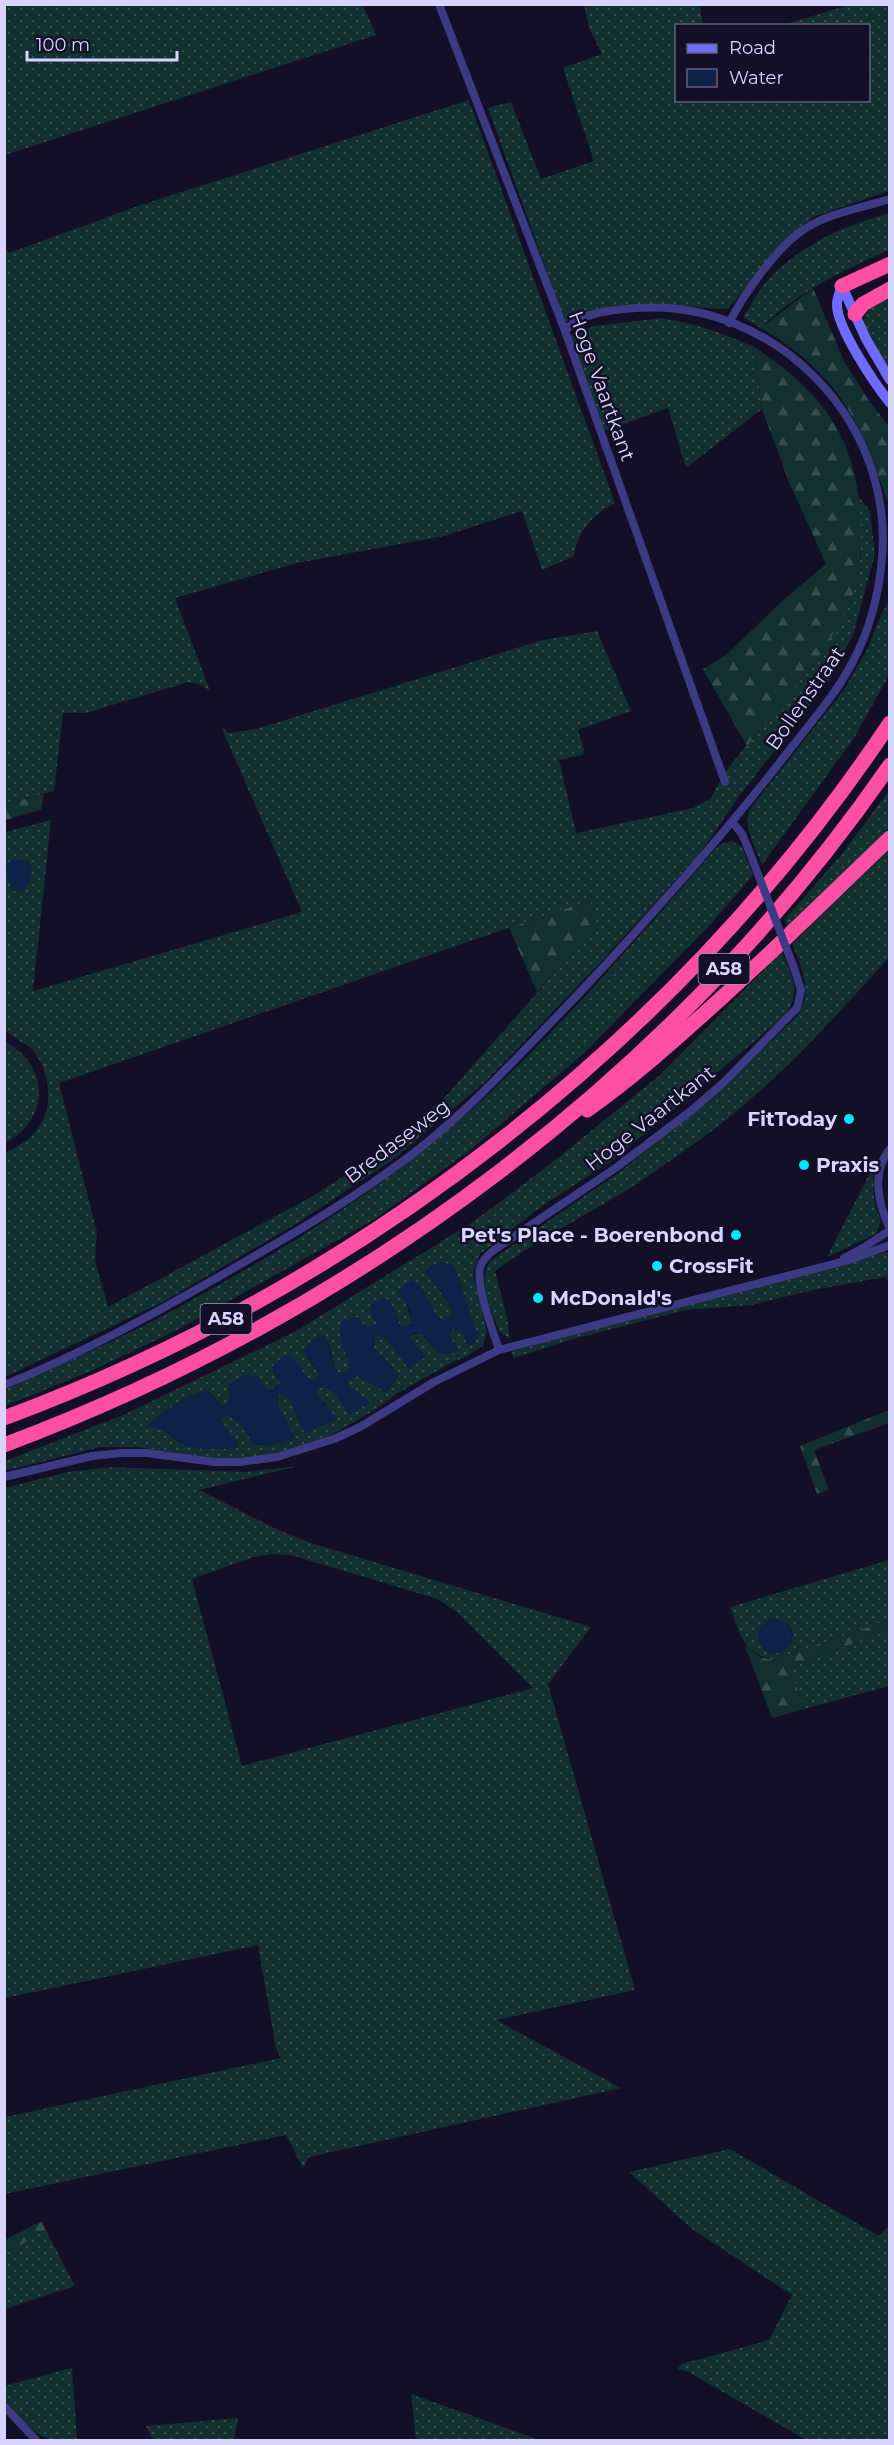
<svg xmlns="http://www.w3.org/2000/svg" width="894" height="2445" viewBox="0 0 894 2445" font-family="Montserrat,sans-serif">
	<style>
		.grass { fill: url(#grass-dots); fill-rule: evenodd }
		.forest { fill: url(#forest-firs) }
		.water { fill: #0c2248 }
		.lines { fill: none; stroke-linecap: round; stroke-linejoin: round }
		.minor { stroke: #3d3a85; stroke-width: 8 }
		.secondary { stroke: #6f6bff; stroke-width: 10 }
		.motorway { stroke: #ff4fa3; stroke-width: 15 }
		.minor-bridge { stroke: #3d3a85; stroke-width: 8 }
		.poi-dot { fill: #00e5ff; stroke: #130f26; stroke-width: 2 }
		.labels { text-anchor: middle; stroke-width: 5; stroke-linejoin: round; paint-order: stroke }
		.shield { fill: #130f26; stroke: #9e99be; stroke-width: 1.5 }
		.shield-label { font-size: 18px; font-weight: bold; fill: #d9d4ff }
		.street-label { font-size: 20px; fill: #d9d4ff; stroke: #130f26 }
		.poi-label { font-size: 20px; font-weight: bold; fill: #d9d4ff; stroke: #130f26; text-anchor: start }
	</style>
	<defs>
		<pattern id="grass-dots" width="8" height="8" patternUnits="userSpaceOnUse" patternTransform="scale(1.5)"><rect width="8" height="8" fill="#12302f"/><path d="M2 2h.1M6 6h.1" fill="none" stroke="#344d4e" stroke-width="1.8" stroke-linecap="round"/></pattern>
		<pattern id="forest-firs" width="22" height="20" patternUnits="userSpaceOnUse" patternTransform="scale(1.5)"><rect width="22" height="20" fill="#12302f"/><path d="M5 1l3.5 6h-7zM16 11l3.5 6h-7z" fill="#344d4e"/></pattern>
	</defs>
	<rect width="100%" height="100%" fill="#130f26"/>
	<path class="grass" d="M 584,4 L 700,5 L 703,25 L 676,26 L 676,100 L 868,100 L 868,26 L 783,25 L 849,5 L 889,5 L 889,191 L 813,217 L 796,231 L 769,260 L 728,309 C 668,308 623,294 565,322 L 488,108 L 511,102 L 541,179 L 594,161 L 563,68 L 602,54 L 589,28 Z
		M 4,5 L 363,5 L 376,35 L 5,155 Z
		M 469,100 L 615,503 C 593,515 578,530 574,556 L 542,570 L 522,511 L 444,536 L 297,563 L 175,598 L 210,691 L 202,685 L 188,682 L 86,713 L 63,713 L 54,791 L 5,804 L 4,244 L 9,253 L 141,205 Z
		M 889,213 L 889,250 C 844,270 797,292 761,328 L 743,317 C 751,305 759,289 769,279 C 804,242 843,227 889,213 Z
		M 889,299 L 889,372 L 863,322 L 869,309 Z
		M 662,318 C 695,324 724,333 754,347 L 762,409 L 686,468 L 668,408 L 604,431 L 570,336 L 594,326 Z
		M 859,497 L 870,511 L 875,554 L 853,635 L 830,679 L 737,799 L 701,852 L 600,963 L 485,1082 L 392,1160 L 296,1224 L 163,1302 L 5,1377 L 5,1153 C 20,1146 35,1136 43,1120 C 54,1099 47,1061 28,1046 C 20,1041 12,1036 5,1030 L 5,832 L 51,820 L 33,991 L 302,912 L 221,727 L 229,733 L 256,729 L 543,640 L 597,631 L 631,711 L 578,730 L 584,750 L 583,755 L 559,760 L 576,833 L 693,808 L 710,799 L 726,771 L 823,650 L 851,601 L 861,557 ZM 590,900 L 597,925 L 446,1096 L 387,1148 L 313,1196 L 108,1307 L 95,1260 L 97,1232 L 59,1083 Z
		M 889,600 L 889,675 L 854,738 L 762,865 C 756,848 742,827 750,809 L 843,691 L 867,650 L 881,615 Z
		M 889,791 L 889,829 L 787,927 L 785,919 L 842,854 Z
		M 732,841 L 742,847 L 753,875 L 709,926 L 584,1053 L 473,1148 L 375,1219 L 179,1329 L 91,1371 L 5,1406 L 5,1390 C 59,1364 117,1341 170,1312 C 247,1270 330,1222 399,1169 C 521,1077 620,958 720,844 Z
		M 889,848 L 889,957 C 827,1027 762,1098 684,1151 C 665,1164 647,1177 627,1190 C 583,1217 537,1240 495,1271 L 507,1317 L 510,1339 L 499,1331 C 492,1310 476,1282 490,1261 L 624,1169 L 727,1083 L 796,1017 C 814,993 802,968 792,944 Z
		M 782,952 C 792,978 804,993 782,1018 L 616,1158 L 542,1206 L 480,1254 L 473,1274 L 487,1332 L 483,1346 L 467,1356 L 451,1363 L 398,1393 L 370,1413 L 326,1438 L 278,1453 L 223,1460 L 137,1447 L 100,1447 L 5,1471 L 5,1461 L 123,1415 L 296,1331 L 473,1222 L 549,1165 L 660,1075 ZM 439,1262 L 453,1265 L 478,1336 L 467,1344 L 462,1330 L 452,1329 L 448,1335 L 457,1348 L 455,1352 C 438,1359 430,1341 419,1332 L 409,1337 L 411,1340 L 395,1349 L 385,1337 L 377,1335 L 374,1339 L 374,1348 L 399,1375 L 386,1392 L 358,1376 L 348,1380 L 349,1414 L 335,1393 L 324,1386 L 318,1389 L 318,1397 L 327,1405 L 305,1433 L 290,1399 L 286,1395 L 279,1395 C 274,1409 288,1425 294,1437 L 280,1444 L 254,1445 L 241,1424 L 227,1414 L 221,1420 L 238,1447 C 223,1449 204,1450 189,1446 C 171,1441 170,1427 146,1427 C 165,1411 183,1396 208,1390 L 222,1407 L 228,1405 L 230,1398 L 228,1389 L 258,1376 L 266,1391 L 277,1388 L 280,1382 L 273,1371 L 299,1365 L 304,1376 L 312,1381 L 317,1380 L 320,1375 L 307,1357 L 328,1341 L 336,1370 L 339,1373 L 345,1372 L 351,1366 L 340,1337 L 376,1325 L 376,1321 L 370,1313 L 389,1300 C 394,1308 397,1323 402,1328 L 410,1325 L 412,1321 L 405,1301 L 422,1289 L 437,1317 L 441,1320 L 448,1318 L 454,1311 L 427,1273 L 426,1271 Z
		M 5,1041 C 11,1046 19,1050 24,1056 C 52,1085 38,1127 5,1143 Z
		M 873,1167 L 874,1201 L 881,1221 L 876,1234 L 827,1257 Z
		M 885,1252 L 889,1253 L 889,1281 L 885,1277 L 813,1290 L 751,1305 L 686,1310 L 577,1338 L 513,1358 L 512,1351 Z
		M 298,1466 L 199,1490 L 276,1529 L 311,1543 L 591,1627 L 548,1684 L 635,1990 L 496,2020 L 621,2088 L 309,2157 L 303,2168 L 286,2135 L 5,2194 L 5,2117 L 281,2058 L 276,2049 L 258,1945 L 5,1998 L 5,1488 L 68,1472 L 111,1467 L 245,1472 ZM 272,1554 L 291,1555 L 438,1599 L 458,1613 L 533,1688 L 242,1766 L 192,1579 L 254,1557 Z
		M 889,1560 L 889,1620 L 772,1660 C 740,1650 741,1635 730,1607 ZM 778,1619 L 790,1626 L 793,1634 L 791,1643 L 773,1653 L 764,1650 L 759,1642 L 765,1622 Z
		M 889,1630 L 889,1686 L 804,1709 L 790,1667 Z
		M 730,2149 L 879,2236 L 889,2226 L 889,2440 L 806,2440 L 687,2371 L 677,2369 L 682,2364 L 769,2340 L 792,2295 L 691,2228 L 629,2172 Z
		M 46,2230 L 75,2286 L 5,2309 L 4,2254 Z
		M 72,2368 L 77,2440 C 70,2440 60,2442 53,2440 C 33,2436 17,2415 5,2400 L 4,2386 Z
		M 411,2394 L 540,2440 L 416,2440 Z
		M 238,2418 L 234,2440 L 153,2440 L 146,2426 Z"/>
	<path class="forest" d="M 813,288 L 844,361 L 869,401 L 889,426 L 889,505 C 860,422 840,375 761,328 Z
		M 754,347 C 828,395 861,446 861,535 C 861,556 859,582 850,602 C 826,655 784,702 747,746 L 703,669 L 726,655 L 780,603 L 826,564 L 789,482 L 762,409 Z
		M 44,794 L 41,810 L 5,820 L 5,804 Z
		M 590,900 L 598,925 L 537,992 L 509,928 Z
		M 889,1410 L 889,1423 L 814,1450 L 829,1490 L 817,1494 L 800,1446 Z
		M 889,1620 L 889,1630 L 790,1667 L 804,1709 L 772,1718 L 745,1646 L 760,1657 L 772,1660 Z
		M 42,2221 L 46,2230 L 5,2254 L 5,2240 Z"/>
	<path class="water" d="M 12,859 L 29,861 C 35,871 30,886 21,892 L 14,891 L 10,885 L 6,866 Z
		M 439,1262 L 453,1265 L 456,1270 L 478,1336 L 475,1343 L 468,1347 L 462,1330 L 452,1329 L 449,1335 L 457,1348 L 455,1353 L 439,1354 L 425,1336 L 416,1332 L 409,1338 L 426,1357 L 408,1368 L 385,1337 L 377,1335 L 373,1339 L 374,1348 L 399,1375 L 386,1392 L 358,1376 L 348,1380 L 349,1387 L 371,1402 L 350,1414 L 335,1393 L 324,1386 L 318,1389 L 318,1397 L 331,1410 L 336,1420 L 305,1433 L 290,1399 L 286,1395 L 279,1395 L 277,1399 L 281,1412 L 295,1437 L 280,1444 L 254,1445 L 241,1424 L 227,1415 L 221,1420 C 224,1430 236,1435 238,1447 C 225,1449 198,1451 187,1445 C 169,1437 167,1427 145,1427 C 164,1411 183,1397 208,1390 L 222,1407 L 227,1405 L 230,1398 L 228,1384 L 248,1374 L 258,1376 L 266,1391 L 272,1390 L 280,1382 L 272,1367 C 277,1360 281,1358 289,1356 C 301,1361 300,1374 312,1381 L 317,1380 L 320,1375 L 305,1352 C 308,1344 315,1336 325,1335 L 336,1370 L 339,1373 L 345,1372 L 351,1366 C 345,1352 335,1335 343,1320 L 358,1317 L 366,1327 L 376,1325 L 376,1321 L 370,1313 L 371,1304 C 378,1300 382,1297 389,1300 C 394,1308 397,1323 402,1328 L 410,1325 C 415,1313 405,1301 397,1292 L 408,1282 L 413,1280 L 419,1284 L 437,1317 L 441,1320 L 448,1318 L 454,1311 L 427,1273 L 429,1267 Z
		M758 1636a17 17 0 1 1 34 0a17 17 0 1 1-34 0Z"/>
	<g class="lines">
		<path class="minor" d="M 439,4 L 565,331 L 725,782
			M 729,323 C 743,295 777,247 803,230 C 828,213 861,208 890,199
			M 733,823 L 742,834 L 748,848
			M 890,1149 C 871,1171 878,1204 890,1229
			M 844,1258 L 863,1248 L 890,1230
			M 499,1350 C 493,1330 476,1288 480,1268 C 482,1260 488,1255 494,1250 L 617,1167 L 692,1110 L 723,1083 L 797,1008 L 801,990 L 794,968
			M 4,1385 C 79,1355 150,1316 220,1276 C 277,1243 334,1211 388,1172 C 443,1134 489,1087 535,1039 C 579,994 622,948 664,900 C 708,851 750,801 791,748 C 812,721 835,695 851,665 C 869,632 879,595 882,558 C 894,420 774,298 636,308 C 613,310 580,312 565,331
			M 4,1477 L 92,1456 L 121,1453 L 147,1453 L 214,1462 L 240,1462 L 277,1457 L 334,1439 L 360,1427 L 434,1382 L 499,1350 L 849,1260 L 890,1245
			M 4,2406 L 36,2440"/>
		<path class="secondary" d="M 842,286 C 840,291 837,298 837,304 C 836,327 875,384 890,403
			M 842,286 L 866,339 L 890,380"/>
		<path class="motorway" d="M 842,286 L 890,264
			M 855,314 L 863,304 L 890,289
			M 587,1110 C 630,1080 668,1046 707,1011 C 770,955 829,896 890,838
			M 4,1418 C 360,1286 679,1039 890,723
			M 4,1445 C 357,1313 675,1076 890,765"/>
		<path class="minor-bridge" d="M 748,848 L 794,968"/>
	</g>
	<g class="poi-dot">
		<circle cx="849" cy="1119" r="6"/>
		<circle cx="804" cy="1165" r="6"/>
		<circle cx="736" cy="1235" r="6"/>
		<circle cx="657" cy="1266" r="6"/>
		<circle cx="538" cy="1298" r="6"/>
	</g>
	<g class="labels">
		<g class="shield">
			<rect x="698.5" y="954" width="51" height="30" rx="4.5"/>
			<rect x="200.5" y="1304" width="51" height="30" rx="4.5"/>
		</g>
		<g class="shield-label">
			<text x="724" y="975">A58</text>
			<text x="226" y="1325">A58</text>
		</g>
		<g class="street-label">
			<text transform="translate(602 386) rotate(70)" y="7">Hoge Vaartkant</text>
			<text transform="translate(805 698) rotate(-55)" y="7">Bollenstraat</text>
			<text transform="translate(650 1118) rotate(-38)" y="7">Hoge Vaartkant</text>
			<text transform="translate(397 1141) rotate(-37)" y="7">Bredaseweg</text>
		</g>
		<g class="poi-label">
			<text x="837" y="1126" text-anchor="end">FitToday</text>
			<text x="816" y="1172">Praxis</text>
			<text x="724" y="1242" text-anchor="end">Pet's Place - Boerenbond</text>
			<text x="669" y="1273">CrossFit</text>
			<text x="550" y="1305">McDonald's</text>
		</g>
	</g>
	<rect width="894" height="2445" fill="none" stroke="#d9d4ff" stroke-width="12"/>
	<rect x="675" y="24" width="195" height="78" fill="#130f26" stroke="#625e7d" stroke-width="1.5"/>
	<rect x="687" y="44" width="30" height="9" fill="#6f6bff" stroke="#625e7d" stroke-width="1.5"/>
	<text x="729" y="54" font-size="18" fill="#d9d4ff">Road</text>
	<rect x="687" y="69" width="30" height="18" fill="#0c2248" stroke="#625e7d" stroke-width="1.5"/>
	<text x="729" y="84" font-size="18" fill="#d9d4ff">Water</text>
	<path d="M27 51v9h150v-9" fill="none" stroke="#d9d4ff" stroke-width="3"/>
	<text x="36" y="51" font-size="18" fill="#d9d4ff" stroke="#130f26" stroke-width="4.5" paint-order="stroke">100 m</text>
</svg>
